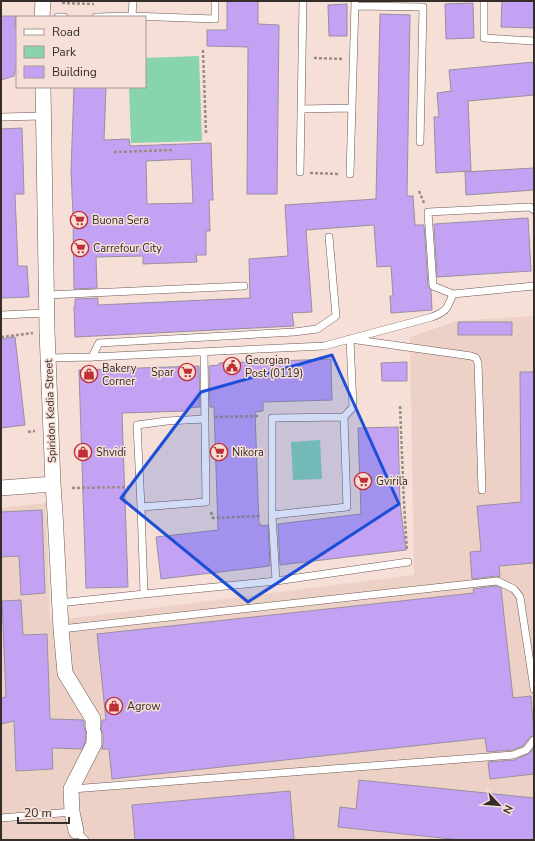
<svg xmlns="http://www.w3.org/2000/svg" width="535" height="841" viewBox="0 0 535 841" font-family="'Nunito Sans',sans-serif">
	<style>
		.built { fill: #eed1c6 }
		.green { fill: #88d4af }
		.building { fill: #c4a2f3; stroke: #9790a1; fill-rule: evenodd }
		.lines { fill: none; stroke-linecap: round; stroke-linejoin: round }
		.service-casing { stroke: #6b5952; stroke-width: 8 }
		.minor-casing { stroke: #6b5952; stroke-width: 16 }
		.path { stroke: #9b8c86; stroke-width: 2.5; stroke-dasharray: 3 2; stroke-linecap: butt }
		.service { stroke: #fff; stroke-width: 7 }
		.minor { stroke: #fff; stroke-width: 15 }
		.marked { fill: #1d4ed8; fill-opacity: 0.2; stroke: #1d4ed8; stroke-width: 3; stroke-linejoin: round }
		.labels { text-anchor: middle; stroke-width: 3; stroke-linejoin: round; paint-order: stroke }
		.poi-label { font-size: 11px; fill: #352d2a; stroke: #f5dfd7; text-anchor: start }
		.street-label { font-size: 11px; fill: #352d2a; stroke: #f5dfd7 }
	</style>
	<rect width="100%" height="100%" fill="#f5dfd7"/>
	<path class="built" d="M 534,316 L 534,840 L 1,840 L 1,508 L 46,503 L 50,621 L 414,575 L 410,337 L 457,321 Z"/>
	<path class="green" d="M 199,56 L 202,141 L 131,143 L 129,87 L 145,87 L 145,58 Z
		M 320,440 L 322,479 L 293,480 L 291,442 Z"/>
	<path class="building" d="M 227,1 L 258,1 L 258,24 L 279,25 L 277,194 L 247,194 L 248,47 L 207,46 L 207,30 L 227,30 Z
		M 502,1 L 534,1 L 534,28 L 501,27 Z
		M 473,3 L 474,38 L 446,39 L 445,4 Z
		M 347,4 L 347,36 L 329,36 L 328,5 Z
		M 380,14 L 410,15 L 407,196 L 413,196 L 415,225 L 424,225 L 428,286 L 431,290 L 432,310 L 391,313 L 390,296 L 393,296 L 391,266 L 377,267 L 374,225 L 306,230 L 312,312 L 292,313 L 294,326 L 75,337 L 74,306 L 75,306 L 75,299 L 98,298 L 98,305 L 250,298 L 249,259 L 288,256 L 285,205 L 376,199 Z
		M 1,16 L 16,16 L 15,28 L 17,30 L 17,67 L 15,70 L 14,76 L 1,80 Z
		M 534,62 L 534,95 L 468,101 L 471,171 L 436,173 L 434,117 L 439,117 L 437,93 L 451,91 L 449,70 Z
		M 74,87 L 106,87 L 104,140 L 129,139 L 130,146 L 211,143 L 213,200 L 209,200 L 210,231 L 206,231 L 206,255 L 196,255 L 197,262 L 143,264 L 143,256 L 96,257 L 97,288 L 74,289 L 73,215 L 71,171 ZM 191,159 L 193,203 L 147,204 L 146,161 Z
		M 22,128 L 24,194 L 15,194 L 18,266 L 27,266 L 29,297 L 1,298 L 1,129 Z
		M 534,168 L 534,190 L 466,195 L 465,172 Z
		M 528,218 L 531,271 L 437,277 L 434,224 Z
		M 458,322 L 512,322 L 512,335 L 458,335 Z
		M 15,337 L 25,425 L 1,428 L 1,339 Z
		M 331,359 L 332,400 L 263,402 L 263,411 L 255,412 L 259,525 L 261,524 L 261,526 L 268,525 L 270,566 L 161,579 L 156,537 L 218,530 L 214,407 L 210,407 L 209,366 L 219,365 L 219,363 Z
		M 407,362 L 407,381 L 382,381 L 381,363 Z
		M 199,366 L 200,407 L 187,408 L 187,411 L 122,413 L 128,587 L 86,588 L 79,370 Z
		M 520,372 L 534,372 L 534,563 L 499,566 L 500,577 L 496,576 L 472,579 L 470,552 L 481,551 L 477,506 L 521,502 Z
		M 398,427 L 400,503 L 406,550 L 280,565 L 278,524 L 361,514 L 358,428 Z
		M 42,510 L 45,593 L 21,595 L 19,556 L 1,557 L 1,512 Z
		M 496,586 L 501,588 L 513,698 L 531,696 L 534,735 L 530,737 L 523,746 L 512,750 L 487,752 L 485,738 L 112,779 L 109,749 L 102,749 L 103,744 L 103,734 L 101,729 L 102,720 L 106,720 L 97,634 L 474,593 L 473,589 Z
		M 21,600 L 23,635 L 47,634 L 50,719 L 83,720 L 84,722 L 84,727 L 86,732 L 85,742 L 82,749 L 52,748 L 53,769 L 16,771 L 14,721 L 1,724 L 1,698 L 6,697 L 2,601 Z
		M 534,748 L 534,774 L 490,779 L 488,762 L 515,760 L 528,754 Z
		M 359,780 L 534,798 L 534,840 L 461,840 L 338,827 L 340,807 L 356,809 Z
		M 290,791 L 294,839 L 282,840 L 135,840 L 132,805 Z"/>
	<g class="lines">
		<defs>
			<path id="service" d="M 484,1 L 484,38 L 534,41
				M 355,6 L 423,7 L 420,142
				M 132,16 L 133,1
				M 58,17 L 64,17
				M 96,17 L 132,16 L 215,19 L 215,1
				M 301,109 L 352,108
				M 1,117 L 43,116
				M 300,172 L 303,1
				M 350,174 L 355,3
				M 534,210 L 530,207 L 428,212 L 433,286 L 453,294 L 534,286
				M 47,295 L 244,286
				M 1,315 L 47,313
				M 92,357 L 99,343 L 294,332 L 317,329 L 336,316 L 329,237
				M 48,358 L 92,357 L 324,346 L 432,317 C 447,311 447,309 453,294
				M 141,507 L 137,425 L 167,421 L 205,419
				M 272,515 L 347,507 L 344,417
				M 276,581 L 272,515 L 272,418 L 344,417 L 353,407 L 350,339 L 471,356 L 476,358 L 478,363 L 482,490
				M 144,594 L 276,581 L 408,562
				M 59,603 L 144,594 L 141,507 L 206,502 L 204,352
				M 61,629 L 497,581 L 514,589 L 520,597 L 534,689
				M 72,789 L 513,755 L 526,750 L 534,740
				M 1,818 L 72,812
				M 76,831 L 85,840"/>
			<path id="minor" d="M 42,17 L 43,1
				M 43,87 L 47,331 L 53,484 L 55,513 L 61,629 L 65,673 L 93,719 L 93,727
				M 1,488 L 53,484
				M 76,831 L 72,812 L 71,789 L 94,744 L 94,734"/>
		</defs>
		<use href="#service" class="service-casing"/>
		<use href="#minor" class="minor-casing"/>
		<path class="path" d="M 62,3 L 94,4
			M 203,50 L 206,133
			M 314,58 L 343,59
			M 114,152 L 173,150
			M 310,173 L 339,174
			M 419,191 L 424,203
			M 1,337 L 33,333
			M 400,406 L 404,504 L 407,551
			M 215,417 L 260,416
			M 28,432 L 35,431
			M 72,488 L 130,487
			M 211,512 L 213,518 L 261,516"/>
		<use href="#service" class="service"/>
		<use href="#minor" class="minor"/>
	</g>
	<path class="marked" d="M 332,355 L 399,504 L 248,602 L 121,498 L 201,392 Z"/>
	<defs>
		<symbol id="supermarket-ring" viewBox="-11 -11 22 22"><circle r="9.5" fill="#f5dfd7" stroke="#bf2f35" stroke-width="1.5"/><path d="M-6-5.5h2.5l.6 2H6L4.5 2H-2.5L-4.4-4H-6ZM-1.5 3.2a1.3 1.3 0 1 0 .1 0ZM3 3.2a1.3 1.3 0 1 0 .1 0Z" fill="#bf2f35"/></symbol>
		<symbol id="civic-ring" viewBox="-11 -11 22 22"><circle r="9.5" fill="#f5dfd7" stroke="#bf2f35" stroke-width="1.5"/><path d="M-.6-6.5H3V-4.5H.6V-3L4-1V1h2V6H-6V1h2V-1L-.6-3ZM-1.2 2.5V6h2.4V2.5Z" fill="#bf2f35"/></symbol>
		<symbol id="shop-ring" viewBox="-11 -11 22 22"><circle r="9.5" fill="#f5dfd7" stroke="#bf2f35" stroke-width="1.5"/><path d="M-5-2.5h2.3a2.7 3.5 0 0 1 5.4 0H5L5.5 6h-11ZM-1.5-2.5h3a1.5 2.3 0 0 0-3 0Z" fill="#bf2f35"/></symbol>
	</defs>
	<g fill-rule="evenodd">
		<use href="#supermarket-ring" x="69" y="210" width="20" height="20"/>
		<use href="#supermarket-ring" x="70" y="238" width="20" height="20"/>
		<use href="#civic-ring" x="222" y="356" width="20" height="20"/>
		<use href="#supermarket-ring" x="177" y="362" width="20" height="20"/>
		<use href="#shop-ring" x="79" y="364" width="20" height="20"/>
		<use href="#shop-ring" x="73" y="442" width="20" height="20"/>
		<use href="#supermarket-ring" x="209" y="442" width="20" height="20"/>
		<use href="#supermarket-ring" x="353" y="471" width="20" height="20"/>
		<use href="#shop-ring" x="104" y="696" width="20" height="20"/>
	</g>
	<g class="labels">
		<g class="poi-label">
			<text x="92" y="224">Buona Sera</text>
			<text x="93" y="252">Carrefour City</text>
			<text x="245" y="364">Georgian<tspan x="245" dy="13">Post (0119)</tspan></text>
			<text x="102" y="372">Bakery<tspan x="102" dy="13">Corner</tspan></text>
			<text x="174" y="376" text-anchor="end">Spar</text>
			<text x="96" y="456">Shvidi</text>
			<text x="232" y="456">Nikora</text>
			<text x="376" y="485">Gvirila</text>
			<text x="127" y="710">Agrow</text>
		</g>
		<g class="street-label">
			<text transform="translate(50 411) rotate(-92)" y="4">Spiridon Kedia Street</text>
		</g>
	</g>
	<rect width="535" height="841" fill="none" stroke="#352d2a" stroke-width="4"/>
	<rect x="16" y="16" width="130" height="72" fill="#f5dfd7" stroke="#a89892"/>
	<rect x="24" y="29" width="20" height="6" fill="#ffffff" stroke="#a89892"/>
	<text x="52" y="36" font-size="12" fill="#352d2a">Road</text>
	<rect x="24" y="46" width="20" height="12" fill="#88d4af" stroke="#a89892"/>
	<text x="52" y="56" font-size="12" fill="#352d2a">Park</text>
	<rect x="24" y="66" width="20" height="12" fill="#c4a2f3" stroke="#a89892"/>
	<text x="52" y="76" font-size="12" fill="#352d2a">Building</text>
	<g transform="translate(499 805) rotate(116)" stroke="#f5dfd7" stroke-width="3" paint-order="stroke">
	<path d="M0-3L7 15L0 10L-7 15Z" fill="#352d2a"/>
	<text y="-6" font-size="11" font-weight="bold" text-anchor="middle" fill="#352d2a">N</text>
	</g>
	<path d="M18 817v6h51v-6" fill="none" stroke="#352d2a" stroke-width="2"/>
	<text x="24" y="817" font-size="12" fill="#352d2a" stroke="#f5dfd7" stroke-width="3" paint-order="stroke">20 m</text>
</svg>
